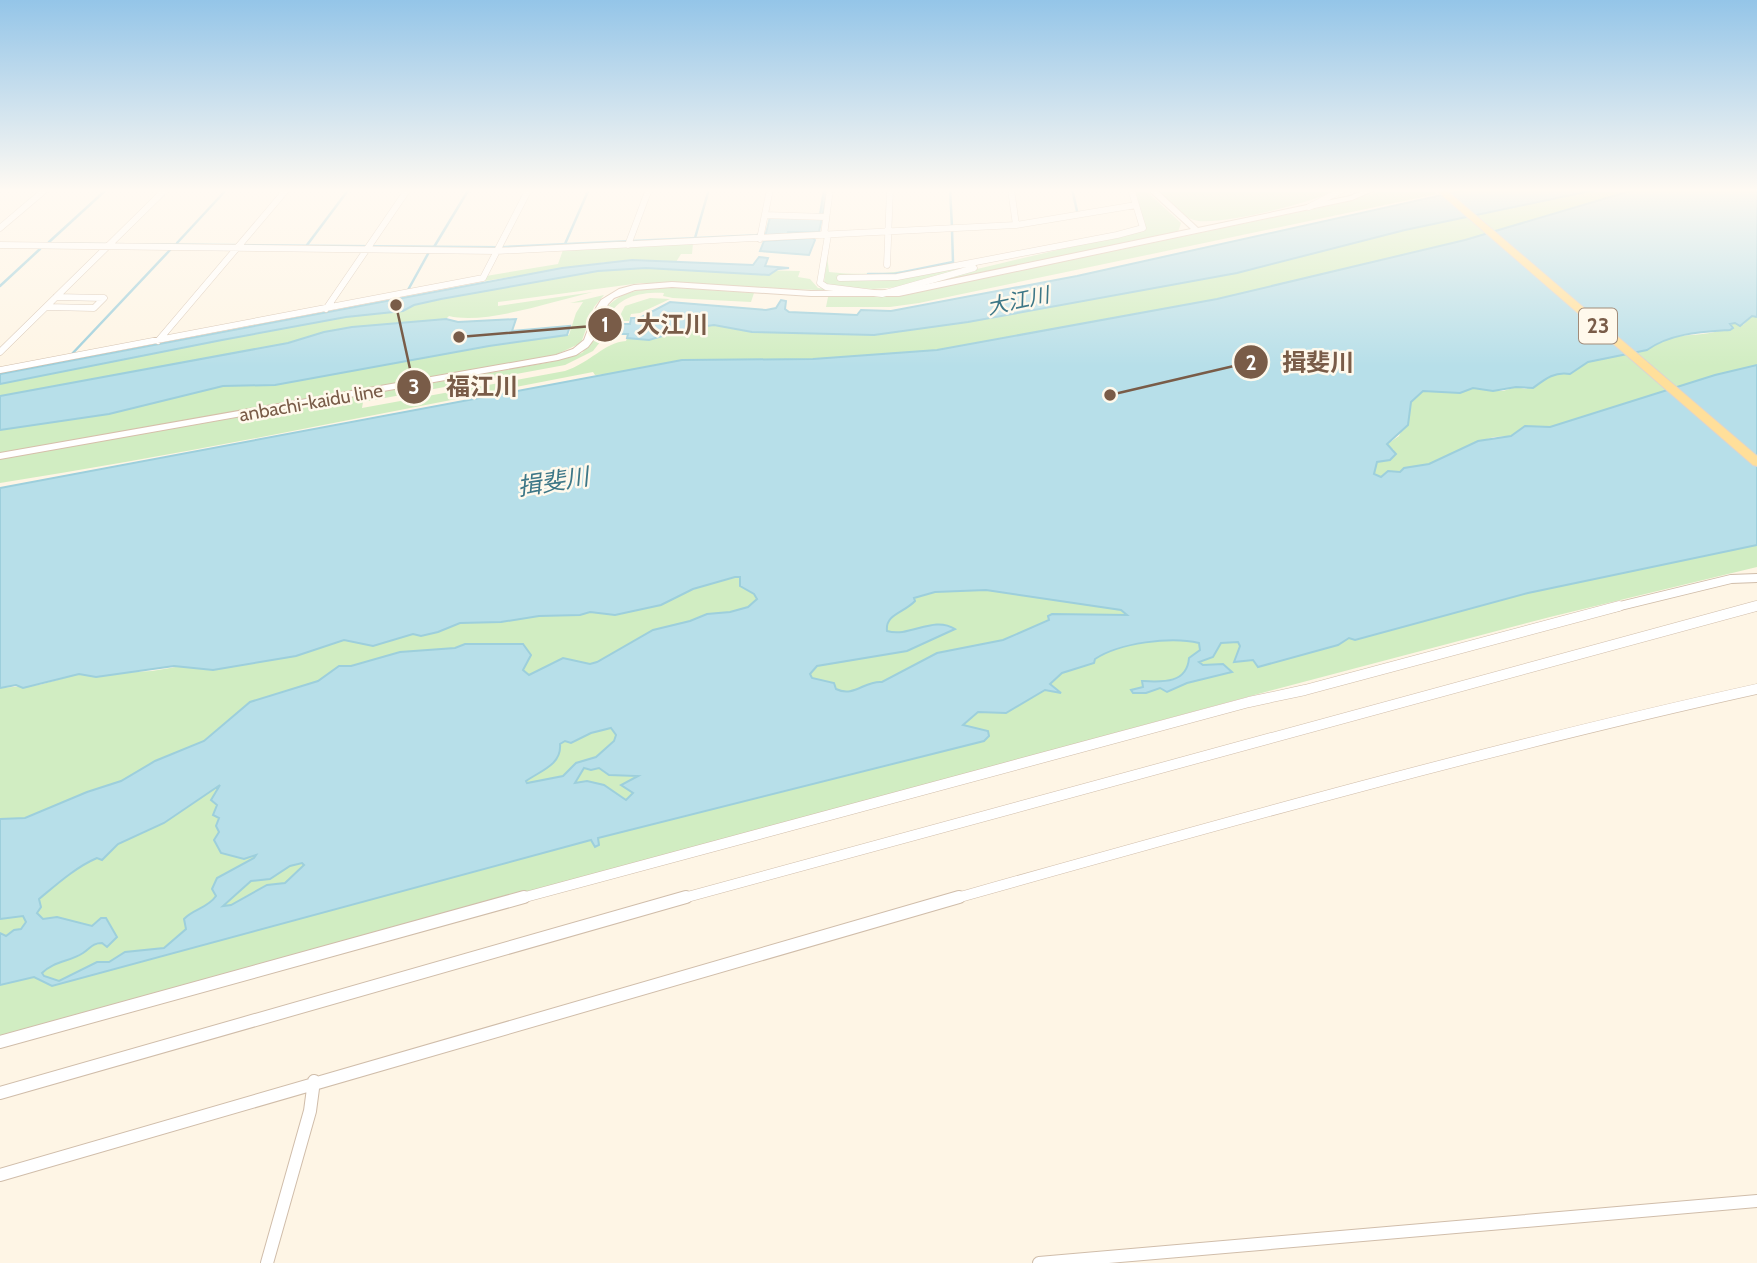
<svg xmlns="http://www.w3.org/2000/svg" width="1757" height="1263" viewBox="0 0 1757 1263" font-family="Cabin,'Noto Sans JP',sans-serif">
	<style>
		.green { fill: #d1edc2 }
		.water { fill: #b7dfe9; stroke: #9dcfdc; stroke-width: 2; fill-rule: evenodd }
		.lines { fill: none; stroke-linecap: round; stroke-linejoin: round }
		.stream { stroke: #9dcfdc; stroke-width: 2.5 }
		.street-far3-casing { stroke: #d0bdaa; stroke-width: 7 }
		.street-far2-casing { stroke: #d0bdaa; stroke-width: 10 }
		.street-far1-casing { stroke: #d0bdaa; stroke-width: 11 }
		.street-casing { stroke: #d0bdaa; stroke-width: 14 }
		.secondary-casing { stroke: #d6bfaa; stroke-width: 2 }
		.primary-casing { stroke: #dcd5cf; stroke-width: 2 }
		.street-far3 { stroke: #fff; stroke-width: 6 }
		.street-far2 { stroke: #fff; stroke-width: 8 }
		.street-far1 { stroke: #fff; stroke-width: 10 }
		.street { stroke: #fff; stroke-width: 12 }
		.secondary { fill: #fff; fill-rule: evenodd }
		.primary { fill: #ffdf9a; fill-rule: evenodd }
		.labels { text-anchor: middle; stroke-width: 5; stroke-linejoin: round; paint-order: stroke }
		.far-street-label { font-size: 19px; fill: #795c48; stroke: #fff9ec }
		.far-water-label { font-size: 21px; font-style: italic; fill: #3d7787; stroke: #fff9ec }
		.shield { fill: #fff9ec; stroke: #a18b79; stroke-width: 2 }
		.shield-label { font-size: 21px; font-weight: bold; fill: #795c48 }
		.water-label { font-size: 24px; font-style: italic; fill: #3d7787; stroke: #fff9ec }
		.leader { fill: none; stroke: #795c48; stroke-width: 2.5 }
		.callout-dot { fill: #795c48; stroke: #fff9ec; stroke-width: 2.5 }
		.mark-label { font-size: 21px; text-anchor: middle; font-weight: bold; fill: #fff }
		.callout-label { font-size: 24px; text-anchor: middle; font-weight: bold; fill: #795c48; stroke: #fff9ec; stroke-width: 5; stroke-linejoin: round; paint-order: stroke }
	</style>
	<rect width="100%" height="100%" fill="#fef5e5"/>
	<path class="green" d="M 1134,189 L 1144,189 L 1181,223 L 1178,232 L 1107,249 L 896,290 L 954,277 L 952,275 L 1146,229 Z
		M 1155,189 L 1337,189 C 1318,202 1215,227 1194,220 C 1180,216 1165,199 1155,189 Z
		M 1387,189 L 1432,189 L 1437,194 L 919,303 L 890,307 L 826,307 L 828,297 L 888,296 L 919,292 L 1342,203 Z
		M 1600,189 L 1637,189 L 1465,240 L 1217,299 L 937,350 L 595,375 L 593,372 C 396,410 199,452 0,483 L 0,459 L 551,362 L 582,353 L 596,337 L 604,337 L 593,351 L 565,365 L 363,402 L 362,408 L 565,371 C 590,363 605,342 626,341 L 627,338 L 649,340 L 686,329 L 715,325 L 752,332 L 874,335 L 968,322 L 1237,273 L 1405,230 Z
		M 693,243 L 692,254 L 681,254 L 676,262 L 606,262 L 485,281 L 486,276 L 558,264 L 563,250 Z
		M 827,255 L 829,272 C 873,277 908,271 951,263 L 957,264 L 882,280 L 999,259 L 900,287 L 873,289 L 830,287 L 824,283 Z
		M 645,268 L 800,271 L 798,277 L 810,279 L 818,288 L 867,292 L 641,283 L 498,302 L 498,306 L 593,292 C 553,301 486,325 449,316 L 446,319 C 392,323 339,327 288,343 L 0,396 L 0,384 L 222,340 L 346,317 L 403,311 L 414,305 L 516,284 L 598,271 Z
		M 678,288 L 754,293 L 751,302 L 673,298 L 663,296 L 664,293 C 642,292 617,296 608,319 L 600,318 C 615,288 647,288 678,288 Z
		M 604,295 L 594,307 L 581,343 L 551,357 L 0,453 L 0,430 L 109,414 L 223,386 L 275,385 L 489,346 L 569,335 L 576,313 L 583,302 L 570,303 Z
		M 650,298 L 670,299 L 640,313 L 631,314 L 629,321 L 617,321 L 625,306 Z
		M 1752,316 L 1757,317 L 1757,423 L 1494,437 C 1470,443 1450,457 1426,465 C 1418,468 1406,465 1400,472 L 1393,471 L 1381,477 L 1374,474 L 1377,462 L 1385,461 L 1394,450 L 1386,445 L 1399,436 L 1410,411 L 1411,402 L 1423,391 L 1460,393 L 1473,388 L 1503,391 L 1516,387 L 1526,389 L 1560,372 L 1570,374 L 1588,362 L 1647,350 C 1673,331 1686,338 1715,332 C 1723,330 1727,325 1735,323 L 1743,325 Z
		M 1757,545 L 1757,567 L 1550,617 L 1269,691 L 0,1036 L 0,897 L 212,784 L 334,744 L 555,850 L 592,840 L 594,846 L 599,844 L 597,838 L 714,808 L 954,718 L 1130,639 L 1349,637 L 1355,640 L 1528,593 Z
		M 735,577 L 740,577 L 740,586 L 754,594 L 759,605 L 633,661 L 214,741 L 0,838 L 0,688 L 39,685 L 79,674 L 96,677 L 118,673 L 152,671 L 453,621 L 683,594 L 707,584 Z
		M 926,582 L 1160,608 L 863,715 L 798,670 Z
		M 616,718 L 642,753 L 636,803 L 485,777 Z"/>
	<path class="water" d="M 824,189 L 828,189 L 819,232 L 788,232 L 787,234 L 493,250 L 0,243 L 500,247 L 756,235 L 766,233 L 770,217 L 820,214 Z
		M 1469,189 L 1600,189 L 1405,230 L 1237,273 L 968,322 L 874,335 L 752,332 L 714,325 L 686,329 L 649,340 L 627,338 L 628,334 L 619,334 L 621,324 L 630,324 L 631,318 L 640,318 L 670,302 L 766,310 L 776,308 L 781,300 L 786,301 L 785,309 L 789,312 L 857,315 L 861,310 L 891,311 L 1077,276 Z
		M 1637,189 L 1757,189 L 1757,317 L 1752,316 L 1740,326 L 1735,323 L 1730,324 L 1733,328 L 1730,330 C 1701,332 1671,333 1647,350 L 1588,362 L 1570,374 C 1555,371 1545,379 1533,388 L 1516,387 L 1493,391 L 1473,388 L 1460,393 L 1423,391 L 1411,402 L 1408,425 L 1387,444 L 1396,454 L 1390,460 L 1377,462 L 1374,474 L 1381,477 L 1388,471 L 1400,472 L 1404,468 L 1429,464 L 1478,441 L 1511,436 L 1525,426 L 1550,427 L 1715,375 L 1757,365 L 1757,545 L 1528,593 L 1355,640 L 1349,638 L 1338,645 L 1258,667 L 1253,660 L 1234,662 L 1240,646 L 1238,642 L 1221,643 L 1213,657 L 1199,662 L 1203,665 L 1223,664 L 1232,672 L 1187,683 L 1167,692 L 1160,688 L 1146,693 L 1133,693 L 1131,690 L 1143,687 L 1142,681 C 1162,682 1187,684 1189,658 L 1200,650 L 1199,643 C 1171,636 1119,643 1095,659 L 1094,663 L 1062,673 L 1050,684 L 1061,693 L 1045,690 L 1006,713 L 978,712 L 963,725 L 988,731 L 989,736 L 984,741 L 598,838 L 599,845 L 595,847 L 591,840 L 52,986 L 34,977 L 0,985 L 0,933 L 6,936 L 14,930 L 21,929 L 26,922 L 23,916 L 0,919 L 0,819 L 25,818 L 87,792 L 121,781 L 155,761 L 204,741 L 250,702 L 318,681 L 339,666 L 351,666 L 400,652 L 455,648 L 465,644 L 523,644 L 531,655 L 523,670 L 529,675 L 563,658 L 590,664 L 597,662 L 653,630 L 690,621 L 707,614 L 730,612 L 748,607 L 757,599 L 754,594 L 740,586 L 740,577 L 735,577 L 693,589 L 661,605 L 615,615 L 590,612 L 580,615 L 539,616 L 501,622 L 460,623 L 438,632 L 421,636 L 413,634 L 373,646 L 344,640 L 296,656 L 213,670 L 174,666 L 96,677 L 79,674 L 23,688 L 16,685 L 0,688 L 0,488 L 682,360 L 813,359 L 937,350 L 1217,299 L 1465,240 ZM 986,590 L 1121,610 L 1127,615 L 1052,614 L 1048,616 L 1049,620 L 1003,640 L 937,653 L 882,682 C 865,680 854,698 836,689 L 834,683 L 812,678 L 810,674 L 817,666 L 907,651 L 955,629 C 933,615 910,638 887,631 C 885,614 904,613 915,601 L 914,598 L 935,592 ZM 611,728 L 616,735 L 614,741 L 596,757 L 576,763 L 563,776 L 527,783 L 526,781 C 540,771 562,765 560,744 L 565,741 L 571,743 L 591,733 ZM 584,768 L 591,770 L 599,768 L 609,775 L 638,776 L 621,785 L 633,793 L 626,800 L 604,785 L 587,781 L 575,783 ZM 220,785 L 211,800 L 217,805 L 213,815 L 219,818 L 216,826 L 219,832 L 214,840 L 221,853 L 244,859 L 256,855 L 254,858 L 217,878 L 212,889 L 216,896 C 208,908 193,909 184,919 L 186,929 L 164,948 L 125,952 L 109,962 L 97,962 L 59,981 L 44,976 L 42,973 C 54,961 69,962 83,953 C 91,948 92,943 102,943 L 107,947 L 117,937 L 106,918 L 101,918 L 92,926 L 57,917 L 43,919 L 37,913 L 41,907 L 39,899 C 57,884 76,867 97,858 L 102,860 L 118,844 L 164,823 ZM 302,863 L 304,865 L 285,883 L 267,885 L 231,905 L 223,906 L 251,881 L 270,879 L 290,866 Z
		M 813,238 L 815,240 L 809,255 L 760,251 L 764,241 Z
		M 759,257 L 768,258 L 765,266 L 789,268 L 778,269 L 769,275 L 646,268 L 598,271 L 441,299 L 414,305 L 403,311 L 346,317 L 222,340 L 0,384 L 0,374 L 562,268 L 632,260 L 753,265 Z
		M 446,319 L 458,322 L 516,319 L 512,331 L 570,326 L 567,335 L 489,346 L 275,385 L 223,386 L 109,414 L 0,430 L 0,396 L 288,343 L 324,332 L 352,327 Z"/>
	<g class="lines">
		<path class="stream" d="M 950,189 L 952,227
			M 1072,189 L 1077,211
			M 695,238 L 709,189
			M 49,242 L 107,189
			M 177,243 L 227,189
			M 565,244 L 589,189
			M 307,245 L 349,189
			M 434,247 L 469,189
			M 868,274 L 894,274 L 953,262 L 952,230
			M 0,286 L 40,249
			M 408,290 L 429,252
			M 71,355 L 170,250"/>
		<defs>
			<path id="street-far3" d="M 1011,189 L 1016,225
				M 1309,207 L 1344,189
				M 765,215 L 826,217
				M 0,228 L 46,189
				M 824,235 L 830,189
				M 828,235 L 820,283 L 826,287 L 882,294 L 974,268
				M 760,239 L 770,189
				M 0,245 L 496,251 L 1016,225 L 1136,205 L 1131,189
				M 628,245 L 649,189
				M 887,265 L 890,189
				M 840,278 L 897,277 L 1117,235 L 1143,228 L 1136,205
				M 46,307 L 94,308 L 104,298 L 56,297
				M 326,309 L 408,189
				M 158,341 L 287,189
				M 0,352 L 166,189
				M 0,370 L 483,278 L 529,189"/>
			<path id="street-far2" d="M 1612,608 L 1731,579 L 1757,578
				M 1749,608 L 1757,606"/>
			<path id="street-far1" d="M 518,899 L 1249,702 L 1305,690 L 1619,606
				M 680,899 L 1756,606
				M 953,899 C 1220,824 1486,749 1757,689"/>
			<path id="street" d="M 0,1042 L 524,897
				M 0,1093 L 686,897
				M 0,1175 L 959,897
				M 267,1263 L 310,1111 L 314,1081
				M 1039,1263 L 1757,1201"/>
			<path id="secondary" d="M 1147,189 L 1156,189 L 1198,228 L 1350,196 L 1366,189 L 1378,189 L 1352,200 L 899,296 L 811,296 L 672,287 L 635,290 L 614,298 L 608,304 L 597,335 L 588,347 L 576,355 L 558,360 L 0,459 L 0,453 L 556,355 L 573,349 L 584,340 L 596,308 L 601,300 L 619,289 L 634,285 L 672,282 L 811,291 L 899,290 L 1191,229 Z"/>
			<path id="primary" d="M 1435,189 L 1445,189 L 1757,456 L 1757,466 L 1753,465 Z"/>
		</defs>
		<use href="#street-far3" class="street-far3-casing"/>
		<use href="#street-far2" class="street-far2-casing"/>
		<use href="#street-far1" class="street-far1-casing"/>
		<use href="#street" class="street-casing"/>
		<use href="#secondary" class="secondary-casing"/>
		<use href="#primary" class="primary-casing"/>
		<use href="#street-far3" class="street-far3"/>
		<use href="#street-far2" class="street-far2"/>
		<use href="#street-far1" class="street-far1"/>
		<use href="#street" class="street"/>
		<use href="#secondary" class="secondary"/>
		<use href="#primary" class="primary"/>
	</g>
	<linearGradient id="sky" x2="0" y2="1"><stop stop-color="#94c5e8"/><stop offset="0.52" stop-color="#fffaf3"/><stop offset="1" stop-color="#fffaf3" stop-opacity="0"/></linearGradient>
	<rect width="1757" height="366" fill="url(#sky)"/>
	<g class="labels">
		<g class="far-street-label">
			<text transform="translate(311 402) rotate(-10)" y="7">anbachi-kaidu line</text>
		</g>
		<g class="far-water-label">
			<text transform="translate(1018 301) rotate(-12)" y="7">大江川</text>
		</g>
		<rect class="shield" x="1579" y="308.5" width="38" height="35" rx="5"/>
		<g class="shield-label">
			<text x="1598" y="333">23</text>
		</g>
		<g class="water-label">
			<text transform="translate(553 482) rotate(-9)" y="8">揖斐川</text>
		</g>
	</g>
	<path class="leader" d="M459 337L605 325M1110 395L1251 362M396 305L414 387"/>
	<g class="callout-dot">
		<circle cx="459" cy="337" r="7"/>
		<circle cx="1110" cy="395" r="7"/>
		<circle cx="396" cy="305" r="7"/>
		<circle cx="605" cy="325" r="18"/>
		<circle cx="1251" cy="362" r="18"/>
		<circle cx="414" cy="387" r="18"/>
	</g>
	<g class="mark-label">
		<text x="605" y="332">1</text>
		<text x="1251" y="370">2</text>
		<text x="414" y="394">3</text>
	</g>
	<g class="callout-label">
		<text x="672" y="333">大江川</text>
		<text x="1318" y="371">揖斐川</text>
		<text x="482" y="395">福江川</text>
	</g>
</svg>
